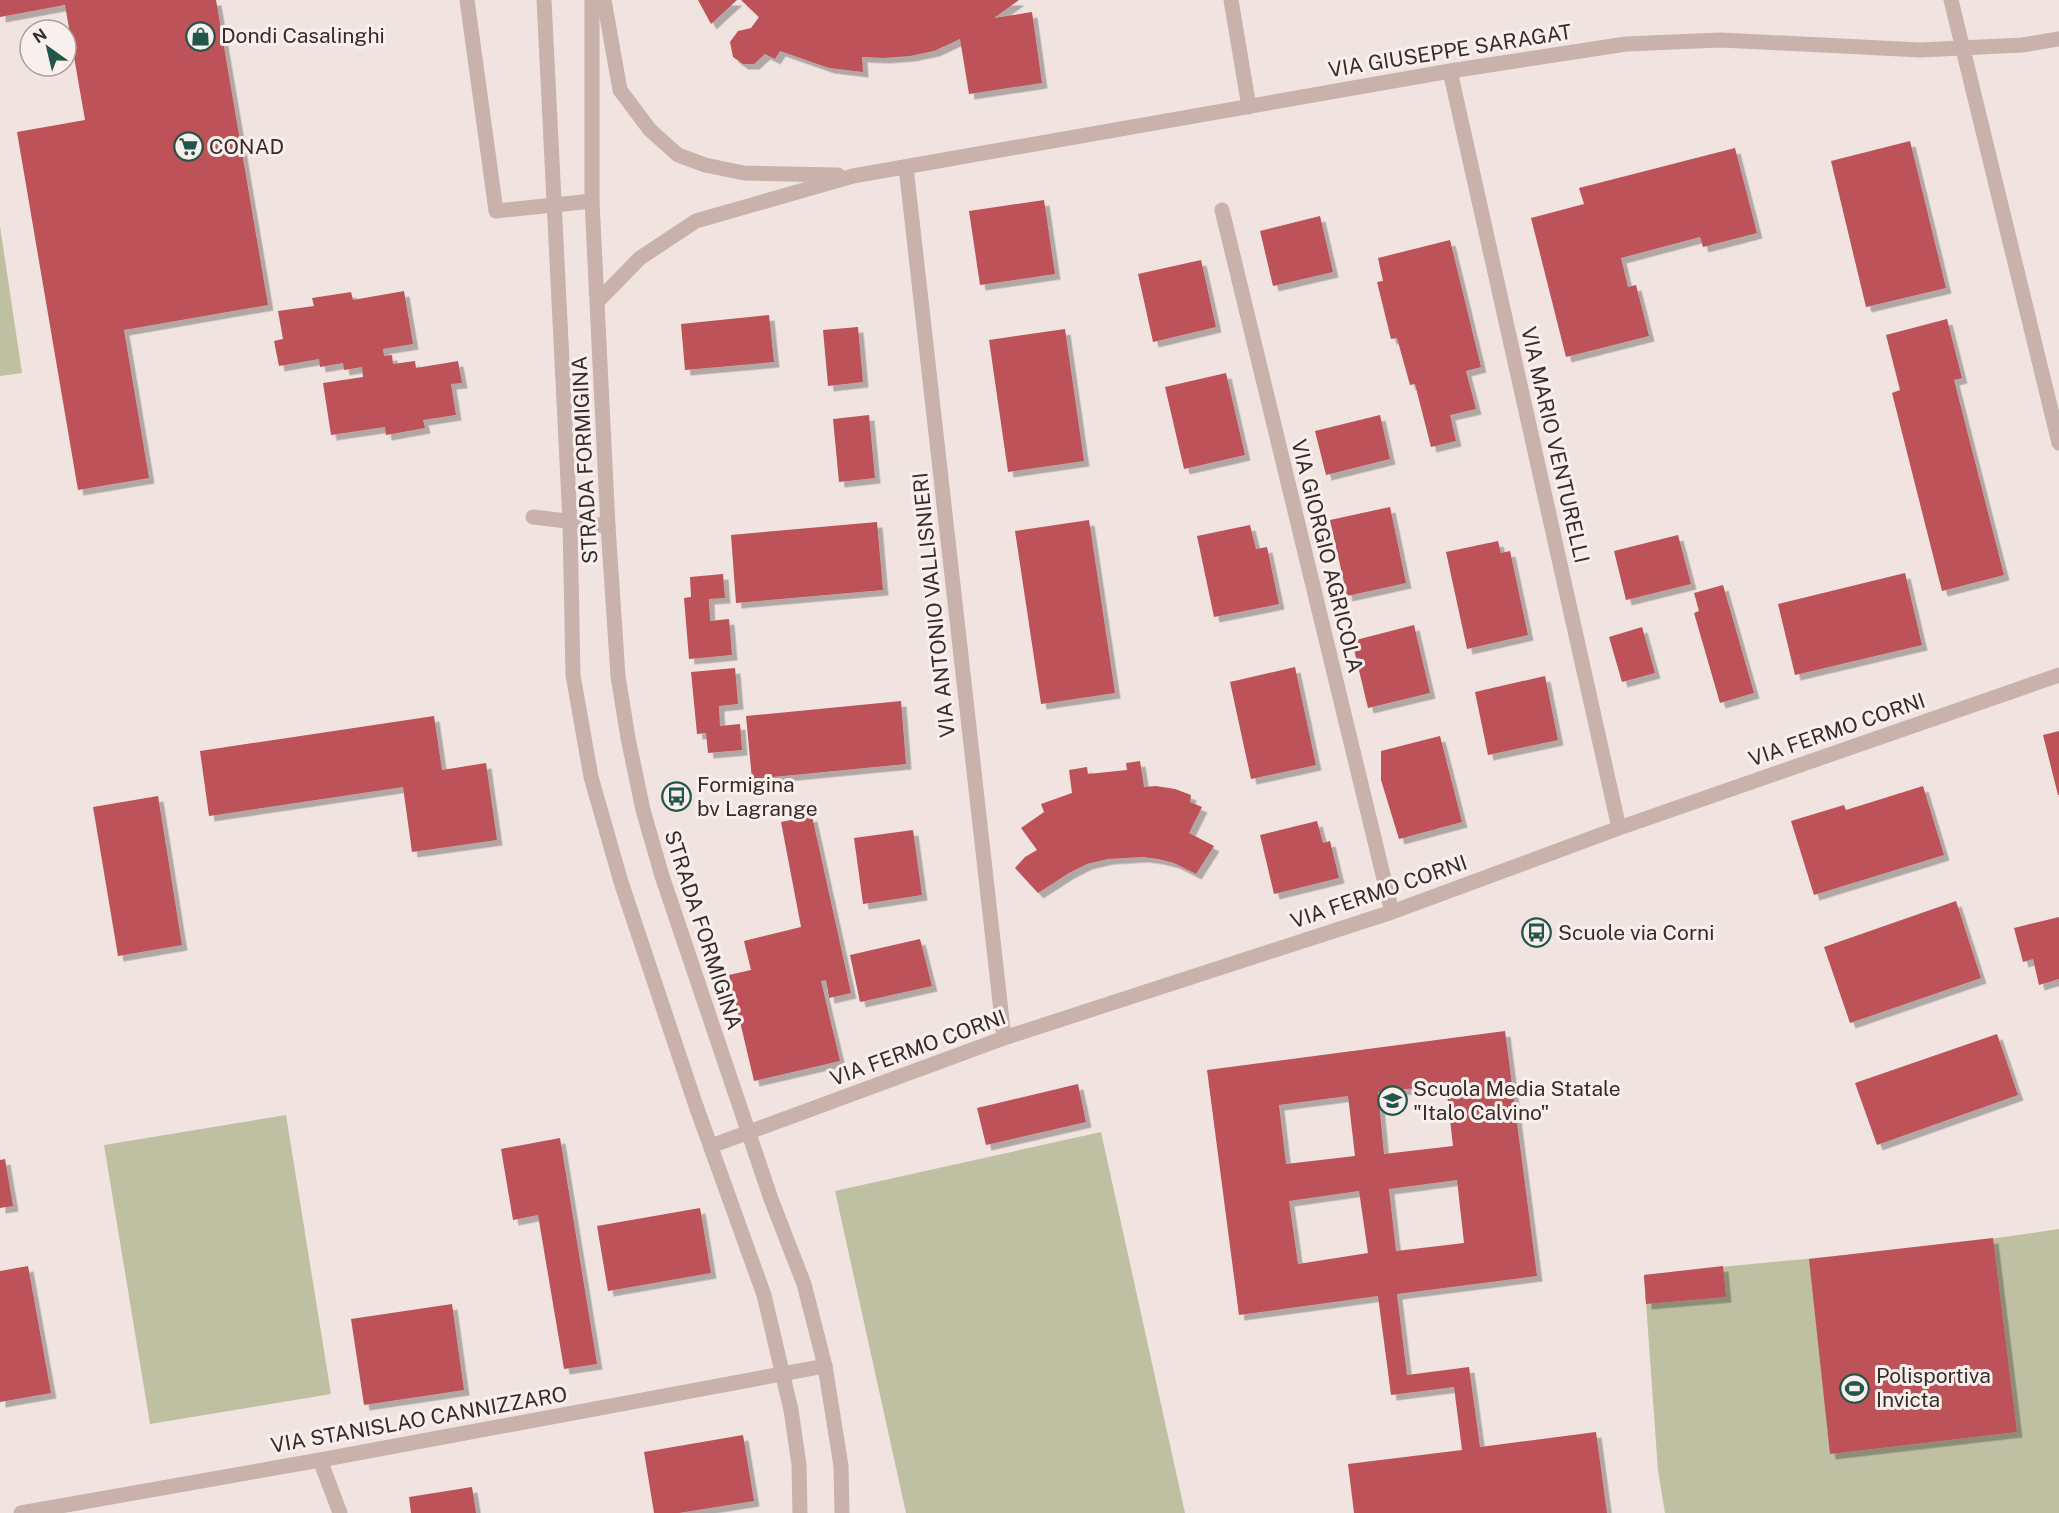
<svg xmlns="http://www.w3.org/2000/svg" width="2059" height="1513" viewBox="0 0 2059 1513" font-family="'Public Sans',sans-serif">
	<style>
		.park { fill: #bfc0a1 }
		.building { fill: #bd5258; fill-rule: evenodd; filter: url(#shadow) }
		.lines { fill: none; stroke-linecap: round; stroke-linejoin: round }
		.service { stroke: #c9b1ac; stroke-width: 15 }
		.minor { stroke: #c9b1ac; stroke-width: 15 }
		.tertiary { stroke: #c9b1ac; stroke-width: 15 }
		.labels { text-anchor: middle; stroke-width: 6; stroke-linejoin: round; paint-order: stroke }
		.poi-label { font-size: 21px; fill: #382b2b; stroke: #f9efec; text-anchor: start }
		.street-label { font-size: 21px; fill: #382b2b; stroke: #f9efec }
	</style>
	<defs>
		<filter id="shadow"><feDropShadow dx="5.5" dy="5.5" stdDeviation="0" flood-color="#0004"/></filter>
	</defs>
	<rect width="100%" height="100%" fill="#f1e4e0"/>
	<path class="park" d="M 0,226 L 22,373 L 0,376 Z
		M 286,1115 L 331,1394 L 150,1424 L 104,1145 Z
		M 1101,1132 L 1185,1513 L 906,1513 L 835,1191 Z
		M 2059,1229 L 2059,1513 L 1665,1513 L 1658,1471 L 1644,1275 C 1782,1260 1921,1250 2059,1229 Z"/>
	<path class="building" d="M 0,0 L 216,0 L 268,305 L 124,330 L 149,478 L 78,490 L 17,132 L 85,120 L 65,5 L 0,17 Z
		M 698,0 L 737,0 L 711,24 Z
		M 741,0 L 1019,0 L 994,18 L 1032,12 L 1042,83 L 969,94 L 960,39 L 934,51 L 910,56 L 884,58 L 862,57 L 863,72 L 829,68 L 780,51 L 775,59 L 765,54 L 754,64 L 743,64 L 733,57 L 730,42 L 738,31 L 751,28 L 759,17 Z
		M 1910,141 L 1946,288 L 1866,307 L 1831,161 Z
		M 1735,148 L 1757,233 L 1703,247 L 1700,237 L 1621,258 L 1628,287 L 1636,285 L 1649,336 L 1566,357 L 1531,218 L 1584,204 L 1579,188 Z
		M 1044,200 L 1055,274 L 980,285 L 969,211 Z
		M 1320,216 L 1333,272 L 1273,286 L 1260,231 Z
		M 1450,240 L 1481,367 L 1466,371 L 1476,409 L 1450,415 L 1456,441 L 1431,447 L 1415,384 L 1410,385 L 1397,338 L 1391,339 L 1377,282 L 1383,281 L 1378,258 Z
		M 1201,260 L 1216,327 L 1153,342 L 1138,274 Z
		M 404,291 L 413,344 L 383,349 L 384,356 L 392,355 L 393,364 L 415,361 L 416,368 L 458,361 L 462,383 L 451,384 L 456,415 L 423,420 L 425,428 L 386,435 L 385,427 L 331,435 L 323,383 L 363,377 L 362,367 L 344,370 L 343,363 L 320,367 L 319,359 L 279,366 L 274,341 L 283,339 L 278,311 L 314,306 L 312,298 L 351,292 L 353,300 Z
		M 769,315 L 774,362 L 685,370 L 681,324 Z
		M 1947,319 L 1962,378 L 1954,380 L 2004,575 L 1942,591 L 1892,393 L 1900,390 L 1886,335 Z
		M 858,327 L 863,382 L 828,386 L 823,330 Z
		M 1065,329 L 1084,461 L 1008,472 L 989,340 Z
		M 1226,373 L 1245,455 L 1184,469 L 1165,387 Z
		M 869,415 L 875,478 L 839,482 L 833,419 Z
		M 1380,415 L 1390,459 L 1326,475 L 1315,431 Z
		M 1390,507 L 1406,583 L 1347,596 L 1330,520 Z
		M 1089,520 L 1115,693 L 1041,704 L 1015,531 Z
		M 877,522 L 883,590 L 736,603 L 731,535 Z
		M 1250,525 L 1256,549 L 1267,547 L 1279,604 L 1214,617 L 1197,536 Z
		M 1678,535 L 1691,584 L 1626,600 L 1614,551 Z
		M 1498,541 L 1501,553 L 1510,551 L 1528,635 L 1467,649 L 1446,552 Z
		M 1905,573 L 1922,645 L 1795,675 L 1778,604 Z
		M 723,574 L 725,598 L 709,599 L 710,621 L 729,619 L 732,655 L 689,659 L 684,598 L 691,597 L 690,577 Z
		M 1723,585 L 1754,693 L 1720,703 L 1694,613 L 1699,611 L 1694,593 Z
		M 1414,625 L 1430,693 L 1368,708 L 1352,641 Z
		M 1642,627 L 1655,673 L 1622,682 L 1609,637 Z
		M 1295,667 L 1316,765 L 1251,779 L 1230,682 Z
		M 735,668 L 738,704 L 719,706 L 720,726 L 740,724 L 742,750 L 708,753 L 706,733 L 697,734 L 691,672 Z
		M 1545,676 L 1558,740 L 1488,755 L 1475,692 Z
		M 901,701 L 906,764 L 752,779 L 746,716 Z
		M 434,716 L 442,770 L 486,763 L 497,840 L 412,852 L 403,787 L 209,816 L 200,751 Z
		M 2059,731 L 2059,795 L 2058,795 L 2043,735 Z
		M 1440,736 L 1462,822 L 1399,839 L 1381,780 L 1381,751 Z
		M 1140,761 L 1144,787 L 1156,786 L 1175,789 L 1191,795 L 1190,802 L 1202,807 L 1189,833 L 1214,846 L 1196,874 L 1174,863 L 1158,859 L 1143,857 L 1108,859 L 1087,864 L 1069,873 L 1038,893 L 1015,868 L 1025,857 L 1037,850 L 1021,828 L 1044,812 L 1041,804 L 1072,793 L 1069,770 L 1087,767 L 1088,774 L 1127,770 L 1126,763 Z
		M 1923,786 L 1944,855 L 1814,895 L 1791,821 L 1844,805 L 1846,810 Z
		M 158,796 L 182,945 L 118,956 L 93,807 Z
		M 812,816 L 851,993 L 829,998 L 826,980 L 821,981 L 840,1061 L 754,1081 L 729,975 L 751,970 L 744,941 L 801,927 L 781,822 Z
		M 1317,821 L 1323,843 L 1330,841 L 1339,878 L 1274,894 L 1260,835 Z
		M 913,830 L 922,895 L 863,904 L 854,838 Z
		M 1956,901 L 1981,978 L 1850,1023 L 1824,947 Z
		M 2059,917 L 2059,979 L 2039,985 L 2033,959 L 2023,962 L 2014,928 Z
		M 920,939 L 932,986 L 860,1002 L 850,955 Z
		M 1505,1031 L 1537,1276 L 1397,1294 L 1407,1375 L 1469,1367 L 1480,1447 L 1596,1432 L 1607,1513 L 1354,1513 L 1348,1464 L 1462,1450 L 1454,1387 L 1391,1395 L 1378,1296 L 1239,1315 L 1207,1070 ZM 1446,1085 L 1453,1146 L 1384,1154 L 1378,1092 ZM 1348,1096 L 1355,1156 L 1286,1164 L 1279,1105 ZM 1457,1180 L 1464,1243 L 1396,1251 L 1389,1189 ZM 1359,1191 L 1368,1253 L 1298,1264 L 1289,1201 Z
		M 1997,1034 L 2018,1095 L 1877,1145 L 1855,1083 Z
		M 1078,1084 L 1086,1122 L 986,1145 L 977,1108 Z
		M 560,1138 L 597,1364 L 564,1369 L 538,1215 L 513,1220 L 501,1149 Z
		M 5,1159 L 13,1206 L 0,1208 L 0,1160 Z
		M 700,1208 L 711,1273 L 608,1291 L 597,1226 Z
		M 1993,1238 L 2017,1432 L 1830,1454 L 1809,1259 Z
		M 28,1266 L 51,1393 L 0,1402 L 0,1271 Z
		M 1723,1266 L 1726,1297 L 1646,1304 L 1644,1275 Z
		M 452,1304 L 464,1390 L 364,1405 L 351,1319 Z
		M 743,1435 L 754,1501 L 679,1513 L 654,1513 L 644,1452 Z
		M 472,1487 L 476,1513 L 411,1513 L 409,1497 Z"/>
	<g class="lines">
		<path class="service" d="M 467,0 L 496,211 L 592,201"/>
		<path class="minor" d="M 604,0 L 620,90 L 650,130 L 678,155 L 705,165 L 744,173 L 838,175
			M 1231,0 L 1249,107
			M 1951,0 L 2059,443
			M 1450,71 L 1619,828
			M 906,167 L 1004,1038
			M 1222,210 L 1392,912
			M 598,301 L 640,258 L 696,221 L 853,176 L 1450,71 L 1626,44 L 1721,40 L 1920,50 L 2022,45 L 2059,39
			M 533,517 L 608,526
			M 711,1146 L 1004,1038 L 1392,912 L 1619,828 L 2059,675
			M 320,1460 L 340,1513
			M 21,1513 L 320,1460 L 825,1366"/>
		<path class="tertiary" d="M 544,0 L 570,522 L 573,675 L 591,777 L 621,882 L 695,1103 L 764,1295 L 791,1410 L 799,1465 L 800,1513
			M 592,0 L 592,201 L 608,526 L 618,676 L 628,738 L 643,810 L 662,876 L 771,1199 L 804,1284 L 825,1366 L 841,1466 L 842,1513"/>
	</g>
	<defs>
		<symbol id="shop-ring" viewBox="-11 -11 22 22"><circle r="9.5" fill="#f9efec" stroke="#23564a" stroke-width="1.5"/><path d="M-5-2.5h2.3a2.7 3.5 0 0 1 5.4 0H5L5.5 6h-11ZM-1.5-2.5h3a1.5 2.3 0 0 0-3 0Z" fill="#23564a"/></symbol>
		<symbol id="supermarket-ring" viewBox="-11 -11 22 22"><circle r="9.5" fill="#f9efec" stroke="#23564a" stroke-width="1.5"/><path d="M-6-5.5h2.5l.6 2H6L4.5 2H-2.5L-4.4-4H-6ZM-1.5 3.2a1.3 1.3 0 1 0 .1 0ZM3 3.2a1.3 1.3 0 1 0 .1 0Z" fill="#23564a"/></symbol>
		<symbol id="bus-ring" viewBox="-11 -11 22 22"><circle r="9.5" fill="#f9efec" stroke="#23564a" stroke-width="1.5"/><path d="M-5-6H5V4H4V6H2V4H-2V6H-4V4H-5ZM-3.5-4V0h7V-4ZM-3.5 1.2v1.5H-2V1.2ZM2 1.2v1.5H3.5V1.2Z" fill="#23564a"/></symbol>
		<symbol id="school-ring" viewBox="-11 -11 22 22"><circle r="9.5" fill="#f9efec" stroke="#23564a" stroke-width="1.5"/><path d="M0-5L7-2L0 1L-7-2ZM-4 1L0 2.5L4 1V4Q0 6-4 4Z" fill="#23564a"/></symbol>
		<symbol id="stadium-ring" viewBox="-11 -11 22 22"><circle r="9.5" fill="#f9efec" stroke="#23564a" stroke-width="1.5"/><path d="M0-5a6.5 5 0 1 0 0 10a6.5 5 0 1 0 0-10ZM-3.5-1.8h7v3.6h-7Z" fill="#23564a"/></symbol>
	</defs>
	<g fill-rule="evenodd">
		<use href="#shop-ring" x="184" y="20" width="33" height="33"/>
		<use href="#supermarket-ring" x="172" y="130" width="33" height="33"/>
		<use href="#bus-ring" x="660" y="780" width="33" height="33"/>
		<use href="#bus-ring" x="1520" y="916" width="33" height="33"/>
		<use href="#school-ring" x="1376" y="1084" width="33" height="33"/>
		<use href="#stadium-ring" x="1838" y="1372" width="33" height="33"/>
	</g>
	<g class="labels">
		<g class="poi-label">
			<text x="221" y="43">Dondi Casalinghi</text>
			<text x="209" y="154">CONAD</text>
			<text x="697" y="792">Formigina<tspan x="697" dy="24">bv Lagrange</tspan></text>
			<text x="1558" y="940">Scuole via Corni</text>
			<text x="1413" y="1096">Scuola Media Statale<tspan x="1413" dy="24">"Italo Calvino"</tspan></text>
			<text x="1876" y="1383">Polisportiva<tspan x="1876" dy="24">Invicta</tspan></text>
		</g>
		<g class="street-label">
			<text transform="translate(1450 51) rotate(-9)" y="7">VIA GIUSEPPE SARAGAT</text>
			<text transform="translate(1555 445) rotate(77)" y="7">VIA MARIO VENTURELLI</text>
			<text transform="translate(585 460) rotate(-93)" y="7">STRADA FORMIGINA</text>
			<text transform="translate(1327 556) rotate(76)" y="7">VIA GIORGIO AGRICOLA</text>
			<text transform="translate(934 605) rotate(-96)" y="7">VIA ANTONIO VALLISNIERI</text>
			<text transform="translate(1837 730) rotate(-19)" y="7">VIA FERMO CORNI</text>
			<text transform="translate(1379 892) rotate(-19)" y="7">VIA FERMO CORNI</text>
			<text transform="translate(703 930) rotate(72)" y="7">STRADA FORMIGINA</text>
			<text transform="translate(918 1048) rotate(-20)" y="7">VIA FERMO CORNI</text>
			<text transform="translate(419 1420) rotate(-10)" y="7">VIA STANISLAO CANNIZZARO</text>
		</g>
	</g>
	<g transform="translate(48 48) rotate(326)"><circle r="28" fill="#f9efec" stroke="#aca19f" stroke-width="1.5"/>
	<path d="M0-4.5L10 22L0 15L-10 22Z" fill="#23564a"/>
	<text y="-9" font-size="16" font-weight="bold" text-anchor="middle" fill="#382b2b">N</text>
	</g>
</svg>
